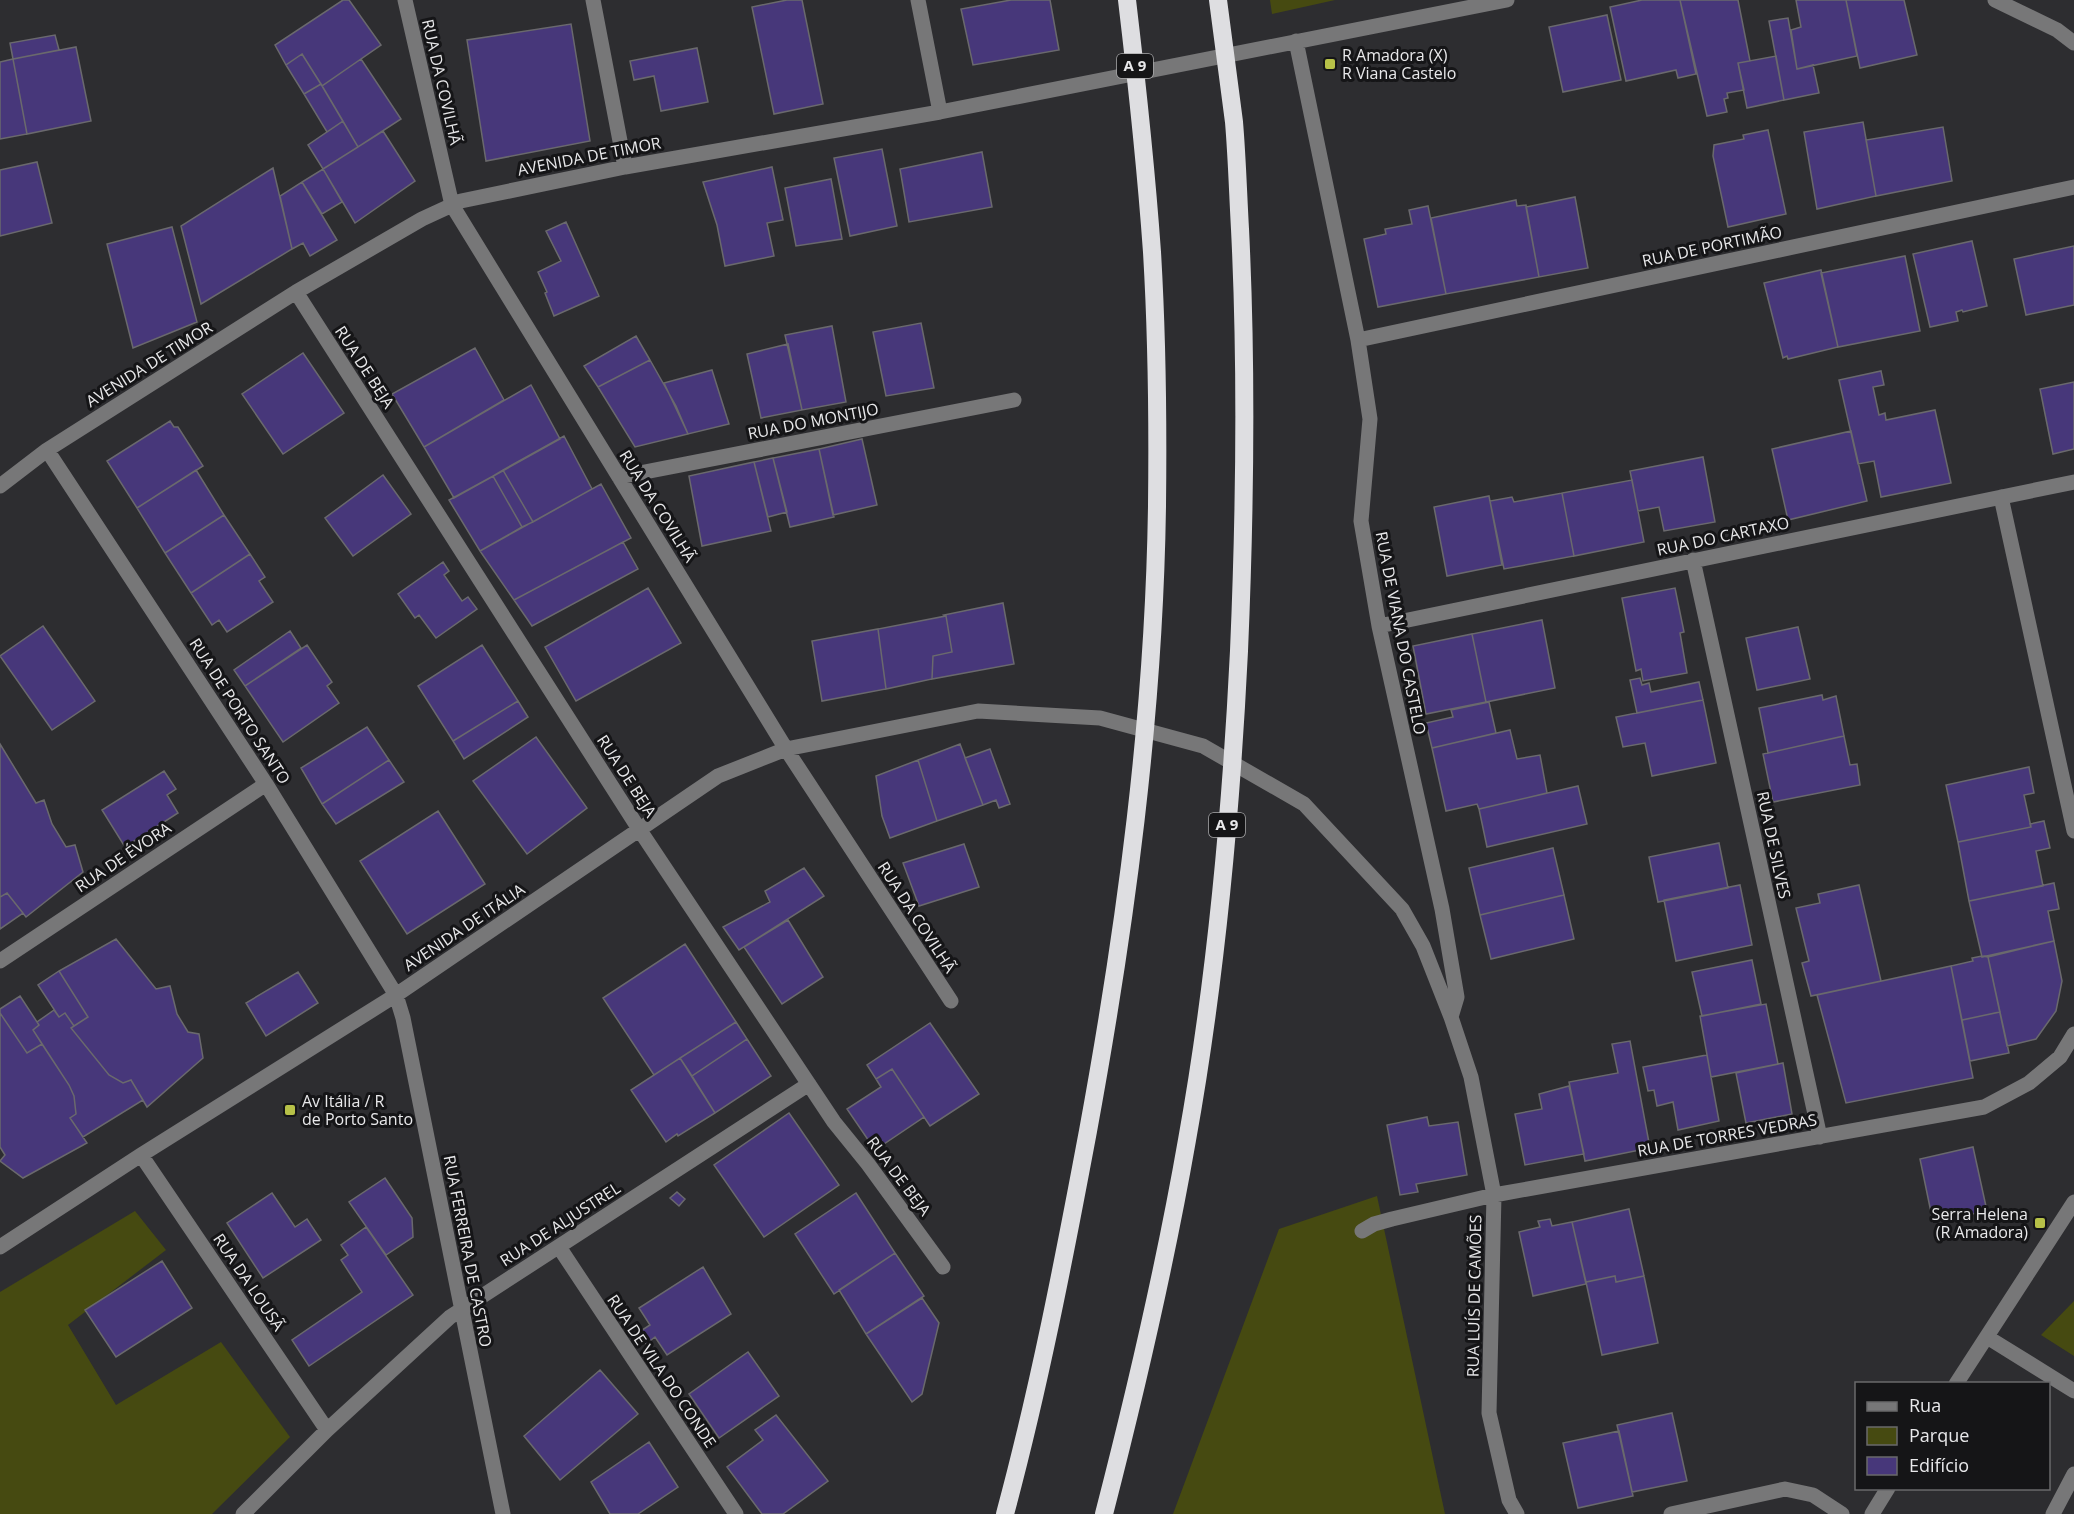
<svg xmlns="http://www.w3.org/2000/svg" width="2074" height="1514" viewBox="0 0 2074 1514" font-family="'Open Sans',sans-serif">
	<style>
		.green { fill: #464a11 }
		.building { fill: #47377a; stroke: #6a696d; stroke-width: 1.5 }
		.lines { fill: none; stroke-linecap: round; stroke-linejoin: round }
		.minor { stroke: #777778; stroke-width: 15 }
		.highway { stroke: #dedee1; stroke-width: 18 }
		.poi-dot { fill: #b7c148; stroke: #151517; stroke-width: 2 }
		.labels { text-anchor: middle; stroke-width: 6; stroke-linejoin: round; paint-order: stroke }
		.shield { fill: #151517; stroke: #a9a9ab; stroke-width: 1.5 }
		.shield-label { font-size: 15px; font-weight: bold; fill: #e8e8ea }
		.poi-label { font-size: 16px; fill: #e8e8ea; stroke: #151517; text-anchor: start }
		.street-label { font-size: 16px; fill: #e8e8ea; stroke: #151517 }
	</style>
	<rect width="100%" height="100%" fill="#2d2d30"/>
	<path class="green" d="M 1270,0 L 1335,0 L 1272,14 Z
		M 1377,1196 L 1445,1514 L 1173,1514 L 1279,1229 Z
		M 135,1211 L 166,1250 L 68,1325 L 116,1405 L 221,1342 L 290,1437 L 212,1514 L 0,1514 L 0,1292 Z
		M 2074,1301 L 2074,1356 L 2041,1335 Z"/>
	<path class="building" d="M 343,0 L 349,0 L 381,45 L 322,86 L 302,54 L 286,65 L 275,45 Z
		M 787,0 L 802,0 L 823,104 L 774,114 L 752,7 Z
		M 1011,0 L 1050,0 L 1059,50 L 973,65 L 961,9 Z
		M 1642,0 L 1680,0 L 1696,74 L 1678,78 L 1676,70 L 1626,81 L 1610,7 Z
		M 1680,0 L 1738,0 L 1750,61 L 1738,63 L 1744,90 L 1727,93 L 1728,98 L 1724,99 L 1727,112 L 1707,116 Z
		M 1796,0 L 1846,0 L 1857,56 L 1797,69 L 1791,30 L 1801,27 Z
		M 1846,0 L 1904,0 L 1917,55 L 1860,68 Z
		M 1607,15 L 1621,80 L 1563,92 L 1549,27 Z
		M 1788,18 L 1797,69 L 1813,65 L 1819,93 L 1784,100 L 1769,21 Z
		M 571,24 L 590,141 L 486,161 L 467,40 Z
		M 55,35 L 59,50 L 13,59 L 10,43 Z
		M 76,47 L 91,121 L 27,134 L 13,59 Z
		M 697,48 L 708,102 L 661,111 L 654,76 L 634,80 L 630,61 Z
		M 302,54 L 321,84 L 304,94 L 286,65 Z
		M 1776,56 L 1784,100 L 1747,108 L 1738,63 Z
		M 13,59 L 27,134 L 0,139 L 0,62 Z
		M 361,59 L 401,119 L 358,147 L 322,86 Z
		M 321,84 L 343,121 L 327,132 L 304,94 Z
		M 343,121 L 358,147 L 323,169 L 308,145 Z
		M 1863,122 L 1876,196 L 1817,209 L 1804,132 Z
		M 1943,127 L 1952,181 L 1876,196 L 1866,140 Z
		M 1768,130 L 1786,214 L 1728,227 L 1713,156 L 1714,145 L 1744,139 L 1743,135 Z
		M 383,131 L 415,181 L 355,223 L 323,169 Z
		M 882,149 L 897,226 L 850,236 L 834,158 Z
		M 982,152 L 992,207 L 909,222 L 900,169 Z
		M 37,162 L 52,223 L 0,236 L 0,170 Z
		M 772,167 L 783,220 L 767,223 L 774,256 L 725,266 L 717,225 L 703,182 Z
		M 273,168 L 292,249 L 201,304 L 181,226 Z
		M 323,169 L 342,202 L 322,214 L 302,182 Z
		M 831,179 L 842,239 L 796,246 L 785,188 Z
		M 302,182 L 337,240 L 310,256 L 303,243 L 292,249 L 280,196 Z
		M 1575,197 L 1588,268 L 1539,277 L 1526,207 Z
		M 1516,200 L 1517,206 L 1526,205 L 1539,277 L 1446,294 L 1431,218 Z
		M 1428,206 L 1446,294 L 1378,307 L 1364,239 L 1386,234 L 1385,229 L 1412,224 L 1409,210 Z
		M 566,222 L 599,296 L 554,316 L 545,293 L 547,292 L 538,272 L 561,261 L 546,231 Z
		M 172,227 L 197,322 L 133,348 L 107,244 Z
		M 1972,241 L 1987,306 L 1963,312 L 1962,310 L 1956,312 L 1958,321 L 1930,327 L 1913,254 Z
		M 2074,246 L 2074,305 L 2026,315 L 2014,259 Z
		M 1905,256 L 1920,331 L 1838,347 L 1821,273 Z
		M 1821,270 L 1838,347 L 1788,359 L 1787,356 L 1783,358 L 1764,283 Z
		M 921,323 L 934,388 L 886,396 L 873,332 Z
		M 832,326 L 846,402 L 802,410 L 785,335 Z
		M 636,336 L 650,360 L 598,387 L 584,366 Z
		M 788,344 L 802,410 L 761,418 L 747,354 Z
		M 475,348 L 504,400 L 424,447 L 392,394 Z
		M 303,353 L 344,413 L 283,454 L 242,394 Z
		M 650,360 L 676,406 L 688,434 L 635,447 L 598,387 Z
		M 712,370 L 729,424 L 688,434 L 664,383 Z
		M 1881,371 L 1884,385 L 1873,387 L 1879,415 L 1885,413 L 1886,420 L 1935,410 L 1951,483 L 1881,497 L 1874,461 L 1858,464 L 1839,380 Z
		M 2074,382 L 2074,449 L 2053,454 L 2040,389 Z
		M 531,385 L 560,439 L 454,498 L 424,447 Z
		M 170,421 L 174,427 L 178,427 L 203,466 L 137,508 L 107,461 Z
		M 1851,431 L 1867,501 L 1788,520 L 1772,449 Z
		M 564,436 L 592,489 L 533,522 L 503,470 Z
		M 862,439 L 877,505 L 833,515 L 819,449 Z
		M 819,449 L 834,517 L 790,527 L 773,458 Z
		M 1703,457 L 1715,522 L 1664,531 L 1659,507 L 1638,511 L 1630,471 Z
		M 773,458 L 787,512 L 768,517 L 754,462 Z
		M 754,462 L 771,531 L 702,546 L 689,476 Z
		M 196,470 L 224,515 L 165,553 L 137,508 Z
		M 503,470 L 533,522 L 522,527 L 493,476 Z
		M 383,475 L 411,514 L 353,556 L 325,518 Z
		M 493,476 L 522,527 L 480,551 L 449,500 Z
		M 1632,480 L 1644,542 L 1574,556 L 1562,493 Z
		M 601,484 L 631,538 L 514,600 L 480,551 Z
		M 1562,493 L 1574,556 L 1504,569 L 1490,501 L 1512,497 L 1514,502 Z
		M 1489,496 L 1502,565 L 1447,576 L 1434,507 Z
		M 224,515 L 250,554 L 191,593 L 165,553 Z
		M 623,542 L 638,569 L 532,626 L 514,600 Z
		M 250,554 L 265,577 L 259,581 L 273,602 L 227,632 L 219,620 L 212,625 L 191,593 Z
		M 443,562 L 449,571 L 444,575 L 462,601 L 468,597 L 477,609 L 436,638 L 419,615 L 415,618 L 398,594 Z
		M 648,588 L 681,643 L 576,701 L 545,647 Z
		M 1675,588 L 1684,632 L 1680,633 L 1687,673 L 1643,681 L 1641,669 L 1636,671 L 1622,598 Z
		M 1003,603 L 1014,664 L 932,679 L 933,656 L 952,652 L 946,616 L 944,615 Z
		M 946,616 L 952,652 L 933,656 L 932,679 L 886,689 L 878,629 Z
		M 1542,620 L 1555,688 L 1486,702 L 1472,634 Z
		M 43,626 L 95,701 L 52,730 L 0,656 Z
		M 1798,627 L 1810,679 L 1757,690 L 1746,638 Z
		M 878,629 L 886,689 L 822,701 L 812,641 Z
		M 290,631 L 301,648 L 245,686 L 234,670 Z
		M 1472,634 L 1486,702 L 1426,714 L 1413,646 Z
		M 307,645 L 332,682 L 327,686 L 339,703 L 283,742 L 245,686 Z
		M 482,645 L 518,701 L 453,741 L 418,686 Z
		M 1640,678 L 1642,685 L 1649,683 L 1651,692 L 1699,682 L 1703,700 L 1637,713 L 1630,680 Z
		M 1822,695 L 1823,700 L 1836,696 L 1844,736 L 1768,753 L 1759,708 Z
		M 1703,700 L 1716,763 L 1652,776 L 1645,743 L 1623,747 L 1616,717 Z
		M 518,701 L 528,717 L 464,759 L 453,741 Z
		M 1489,702 L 1496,733 L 1432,748 L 1426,723 L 1453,717 L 1451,710 Z
		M 367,727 L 389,760 L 322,804 L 301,768 Z
		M 1510,730 L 1517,759 L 1540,755 L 1547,793 L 1479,809 L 1477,804 L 1446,811 L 1432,748 Z
		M 1844,736 L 1850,765 L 1857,764 L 1860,785 L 1773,802 L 1763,754 Z
		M 536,737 L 587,808 L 527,854 L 473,781 Z
		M 0,744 L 36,803 L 44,800 L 52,824 L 66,847 L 75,845 L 83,872 L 26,917 L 7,893 L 0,897 Z
		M 960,744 L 983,805 L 937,821 L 918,760 Z
		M 990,749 L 1010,804 L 999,808 L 996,800 L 983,805 L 965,758 Z
		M 389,760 L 404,782 L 336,824 L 322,804 Z
		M 918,760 L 937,821 L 890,838 L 882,816 L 876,776 Z
		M 2029,767 L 2034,793 L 2024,795 L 2031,827 L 1958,842 L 1946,785 Z
		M 164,771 L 176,789 L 167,795 L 178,813 L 125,847 L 102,810 Z
		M 1578,786 L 1587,824 L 1487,847 L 1479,809 Z
		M 438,811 L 485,884 L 407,934 L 360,861 Z
		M 2044,821 L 2050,848 L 2036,851 L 2043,886 L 1969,901 L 1958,842 L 2031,827 L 2030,824 Z
		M 1719,843 L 1728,888 L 1658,902 L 1649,857 Z
		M 964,844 L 979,887 L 919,906 L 903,863 Z
		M 1553,848 L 1564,895 L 1480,915 L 1469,868 Z
		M 804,868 L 824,896 L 739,950 L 723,927 L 770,902 L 765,891 Z
		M 2054,883 L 2059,909 L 2048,911 L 2054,941 L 1982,957 L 1969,901 Z
		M 1740,885 L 1752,945 L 1676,961 L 1664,900 Z
		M 1859,885 L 1881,981 L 1811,996 L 1802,963 L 1809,961 L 1796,908 L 1820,903 L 1818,894 Z
		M 7,893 L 23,913 L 0,929 L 0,897 Z
		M 1564,895 L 1574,939 L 1491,959 L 1480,915 Z
		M 788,920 L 823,977 L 782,1004 L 744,947 Z
		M 116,939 L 156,989 L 170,986 L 177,1014 L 188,1032 L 199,1034 L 203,1058 L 147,1107 L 131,1080 L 123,1083 L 109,1075 L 71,1028 L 88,1017 L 59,971 Z
		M 2054,941 L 2062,981 L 2056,1011 L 2036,1039 L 2007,1046 L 1988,957 Z
		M 685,944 L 736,1022 L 654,1075 L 603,998 Z
		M 1982,956 L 1988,957 L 2000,1012 L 1962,1020 L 1951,966 L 1973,961 L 1972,958 Z
		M 1752,960 L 1761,1004 L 1702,1016 L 1692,972 Z
		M 1951,966 L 1973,1078 L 1846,1103 L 1817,995 Z
		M 59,971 L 88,1017 L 74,1026 L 65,1013 L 59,1017 L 38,985 Z
		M 298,972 L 318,1003 L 266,1036 L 246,1003 Z
		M 20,996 L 39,1025 L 33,1030 L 42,1044 L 27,1053 L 0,1013 L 0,1009 Z
		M 1766,1004 L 1778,1064 L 1711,1077 L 1700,1016 Z
		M 54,1010 L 59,1017 L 65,1013 L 74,1026 L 71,1028 L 109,1075 L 123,1083 L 131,1080 L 143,1100 L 83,1137 L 70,1118 L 76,1114 L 74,1096 L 69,1085 L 33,1030 L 39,1025 L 37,1022 Z
		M 2000,1012 L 2009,1053 L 1970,1061 L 1962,1020 Z
		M 0,1013 L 27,1053 L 42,1044 L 69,1085 L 74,1096 L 76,1114 L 70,1118 L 87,1143 L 23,1178 L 0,1161 L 5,1155 L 0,1147 Z
		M 736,1022 L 747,1039 L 692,1076 L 680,1058 Z
		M 930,1023 L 979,1094 L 930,1126 L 892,1069 L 876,1079 L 867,1065 Z
		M 747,1039 L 771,1076 L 715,1113 L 692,1076 Z
		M 1630,1041 L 1650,1148 L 1585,1161 L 1569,1082 L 1618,1073 L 1612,1044 Z
		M 1707,1055 L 1719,1121 L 1678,1130 L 1673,1102 L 1657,1106 L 1654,1090 L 1648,1091 L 1643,1067 Z
		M 680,1058 L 715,1113 L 678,1136 L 677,1134 L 666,1142 L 631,1090 Z
		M 1783,1063 L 1792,1114 L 1746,1123 L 1736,1073 Z
		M 892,1069 L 924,1117 L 875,1150 L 847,1109 L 881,1087 L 876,1079 Z
		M 1569,1086 L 1584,1154 L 1525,1165 L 1515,1114 L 1542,1109 L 1539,1094 Z
		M 789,1113 L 839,1185 L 764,1237 L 714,1165 Z
		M 1427,1117 L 1429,1126 L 1458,1122 L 1467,1175 L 1416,1184 L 1418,1192 L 1400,1195 L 1387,1125 Z
		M 1973,1147 L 1987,1211 L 1933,1222 L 1920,1159 Z
		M 385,1178 L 412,1218 L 413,1237 L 386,1255 L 349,1202 Z
		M 677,1192 L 685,1199 L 679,1206 L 670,1198 Z
		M 272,1193 L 295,1227 L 307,1219 L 321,1240 L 263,1278 L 227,1223 Z
		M 856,1193 L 895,1253 L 834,1294 L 795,1234 Z
		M 1629,1209 L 1644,1276 L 1616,1282 L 1615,1276 L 1586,1282 L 1572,1222 Z
		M 1550,1219 L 1552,1226 L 1572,1222 L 1586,1284 L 1533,1296 L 1519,1232 L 1540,1227 L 1538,1221 Z
		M 366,1227 L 413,1295 L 309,1366 L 292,1340 L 362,1292 L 341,1260 L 348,1255 L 341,1245 Z
		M 895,1253 L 924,1296 L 866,1334 L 839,1290 Z
		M 162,1261 L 192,1308 L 116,1357 L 85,1310 Z
		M 703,1267 L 731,1314 L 667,1355 L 655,1337 L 646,1344 L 639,1332 L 650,1325 L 639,1308 Z
		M 1615,1276 L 1616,1282 L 1644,1276 L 1658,1343 L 1602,1355 L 1586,1282 Z
		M 922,1298 L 939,1323 L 922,1394 L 912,1402 L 866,1334 Z
		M 748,1352 L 779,1396 L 719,1438 L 689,1394 Z
		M 600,1370 L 638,1414 L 560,1480 L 524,1436 Z
		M 1672,1413 L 1687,1481 L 1632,1492 L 1617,1425 Z
		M 776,1415 L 828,1481 L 783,1514 L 762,1514 L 727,1467 L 763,1440 L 755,1430 Z
		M 1619,1431 L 1633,1496 L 1578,1508 L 1563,1443 Z
		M 649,1442 L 678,1487 L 638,1514 L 610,1514 L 591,1482 Z"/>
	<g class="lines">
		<path class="minor" d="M 405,0 L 452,205 L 786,749 L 951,1001
			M 593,0 L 625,167
			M 918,0 L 940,112
			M 1995,0 L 2057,30 L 2074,43
			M 1296,41 L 1358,340 L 1370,419 L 1361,521 L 1379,626 L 1442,909 L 1457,997 L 1451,1017
			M 296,292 L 639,829 L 834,1122 L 868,1164 L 943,1267
			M 1358,340 L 2074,187
			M 47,450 L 266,784 L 396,995 L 403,1018 L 503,1514
			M 619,477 L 1014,400
			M 0,486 L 47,450 L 296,292 L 422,219 L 461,201 L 625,167 L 940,112 L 1507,0
			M 2001,497 L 2074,831
			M 1693,560 L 1820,1137
			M 1379,626 L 2074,482
			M 0,961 L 266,784
			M 141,1155 L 327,1430
			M 1362,1231 L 1374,1224 L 1392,1219 L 1494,1195 L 1984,1107 L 2029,1083 L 2060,1057 L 2074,1034
			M 0,1247 L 141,1155 L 396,995 L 718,776 L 786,749 L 978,711 L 1100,718 L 1203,746 L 1304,804 L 1402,909 L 1423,946 L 1451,1017 L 1471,1077 L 1494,1195 L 1489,1413 L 1509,1500 L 1517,1514
			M 559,1247 L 736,1514
			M 1987,1337 L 2074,1391
			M 1956,1384 L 2074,1202
			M 243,1514 L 327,1430 L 450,1317 L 809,1084
			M 1671,1514 L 1785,1489 L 1813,1495 L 1842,1514
			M 1872,1514 L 1888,1488
			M 2053,1514 L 2074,1474"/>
		<path class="highway" d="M 1005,1514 C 1039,1388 1064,1259 1088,1131 C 1126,924 1154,716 1157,506 C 1158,421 1157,336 1152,252 C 1146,168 1137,84 1127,0
			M 1104,1514 C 1136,1390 1165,1266 1187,1140 C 1216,979 1231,814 1239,651 C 1245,511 1247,370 1240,229 C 1238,194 1237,157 1234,122 C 1229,81 1223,41 1218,0"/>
	</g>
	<g class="poi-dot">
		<rect x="1324" y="58" width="12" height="12" rx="3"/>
		<rect x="284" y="1104" width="12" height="12" rx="3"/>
		<rect x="2034" y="1217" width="12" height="12" rx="3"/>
	</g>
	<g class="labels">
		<g class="shield">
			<rect x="1117" y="54" width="36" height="24" rx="4.5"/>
			<rect x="1209" y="813" width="36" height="24" rx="4.5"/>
		</g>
		<g class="shield-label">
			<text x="1135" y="71">A 9</text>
			<text x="1227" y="830">A 9</text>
		</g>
		<g class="poi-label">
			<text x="1342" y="61">R Amadora (X)<tspan x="1342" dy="18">R Viana Castelo</tspan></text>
			<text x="302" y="1107">Av Itália / R<tspan x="302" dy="18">de Porto Santo</tspan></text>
			<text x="2028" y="1220" text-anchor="end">Serra Helena<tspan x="2028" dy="18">(R Amadora)</tspan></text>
		</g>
		<g class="street-label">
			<text transform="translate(442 82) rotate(77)" y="6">RUA DA COVILHÃ</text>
			<text transform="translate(589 156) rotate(-11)" y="6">AVENIDA DE TIMOR</text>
			<text transform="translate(1712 246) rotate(-12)" y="6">RUA DE PORTIMÃO</text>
			<text transform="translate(149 364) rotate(-32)" y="6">AVENIDA DE TIMOR</text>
			<text transform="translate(365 367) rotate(57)" y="6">RUA DE BEJA</text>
			<text transform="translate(813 421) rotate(-11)" y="6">RUA DO MONTIJO</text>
			<text transform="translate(658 506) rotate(58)" y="6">RUA DA COVILHÃ</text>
			<text transform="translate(1723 536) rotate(-12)" y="6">RUA DO CARTAXO</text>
			<text transform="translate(1401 633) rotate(79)" y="6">RUA DE VIANA DO CASTELO</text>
			<text transform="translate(240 711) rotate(57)" y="6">RUA DE PORTO SANTO</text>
			<text transform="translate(627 776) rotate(57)" y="6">RUA DE BEJA</text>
			<text transform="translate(1774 845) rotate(78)" y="6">RUA DE SILVES</text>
			<text transform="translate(123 857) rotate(-34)" y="6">RUA DE ÉVORA</text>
			<text transform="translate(917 917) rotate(57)" y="6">RUA DA COVILHÃ</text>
			<text transform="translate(464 927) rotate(-34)" y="6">AVENIDA DE ITÁLIA</text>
			<text transform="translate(1727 1135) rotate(-10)" y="6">RUA DE TORRES VEDRAS</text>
			<text transform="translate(899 1176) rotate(53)" y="6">RUA DE BEJA</text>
			<text transform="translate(560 1224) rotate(-33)" y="6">RUA DE ALJUSTREL</text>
			<text transform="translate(468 1251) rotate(79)" y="6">RUA FERREIRA DE CASTRO</text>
			<text transform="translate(249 1282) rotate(56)" y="6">RUA DA LOUSÃ</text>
			<text transform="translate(1474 1296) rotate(-89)" y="6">RUA LUÍS DE CAMÕES</text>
			<text transform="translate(662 1371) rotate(56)" y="6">RUA DE VILA DO CONDE</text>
		</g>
	</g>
	<rect x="1855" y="1382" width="195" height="108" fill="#151517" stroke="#69696b" stroke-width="1.5"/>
	<rect x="1867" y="1402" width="30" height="9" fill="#777778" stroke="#69696b" stroke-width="1.5"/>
	<text x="1909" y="1412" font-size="18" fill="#e8e8ea">Rua</text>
	<rect x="1867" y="1427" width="30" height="18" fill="#464a11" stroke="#69696b" stroke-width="1.5"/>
	<text x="1909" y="1442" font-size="18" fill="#e8e8ea">Parque</text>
	<rect x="1867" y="1457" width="30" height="18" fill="#47377a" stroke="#69696b" stroke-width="1.5"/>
	<text x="1909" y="1472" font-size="18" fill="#e8e8ea">Edifício</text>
</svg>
